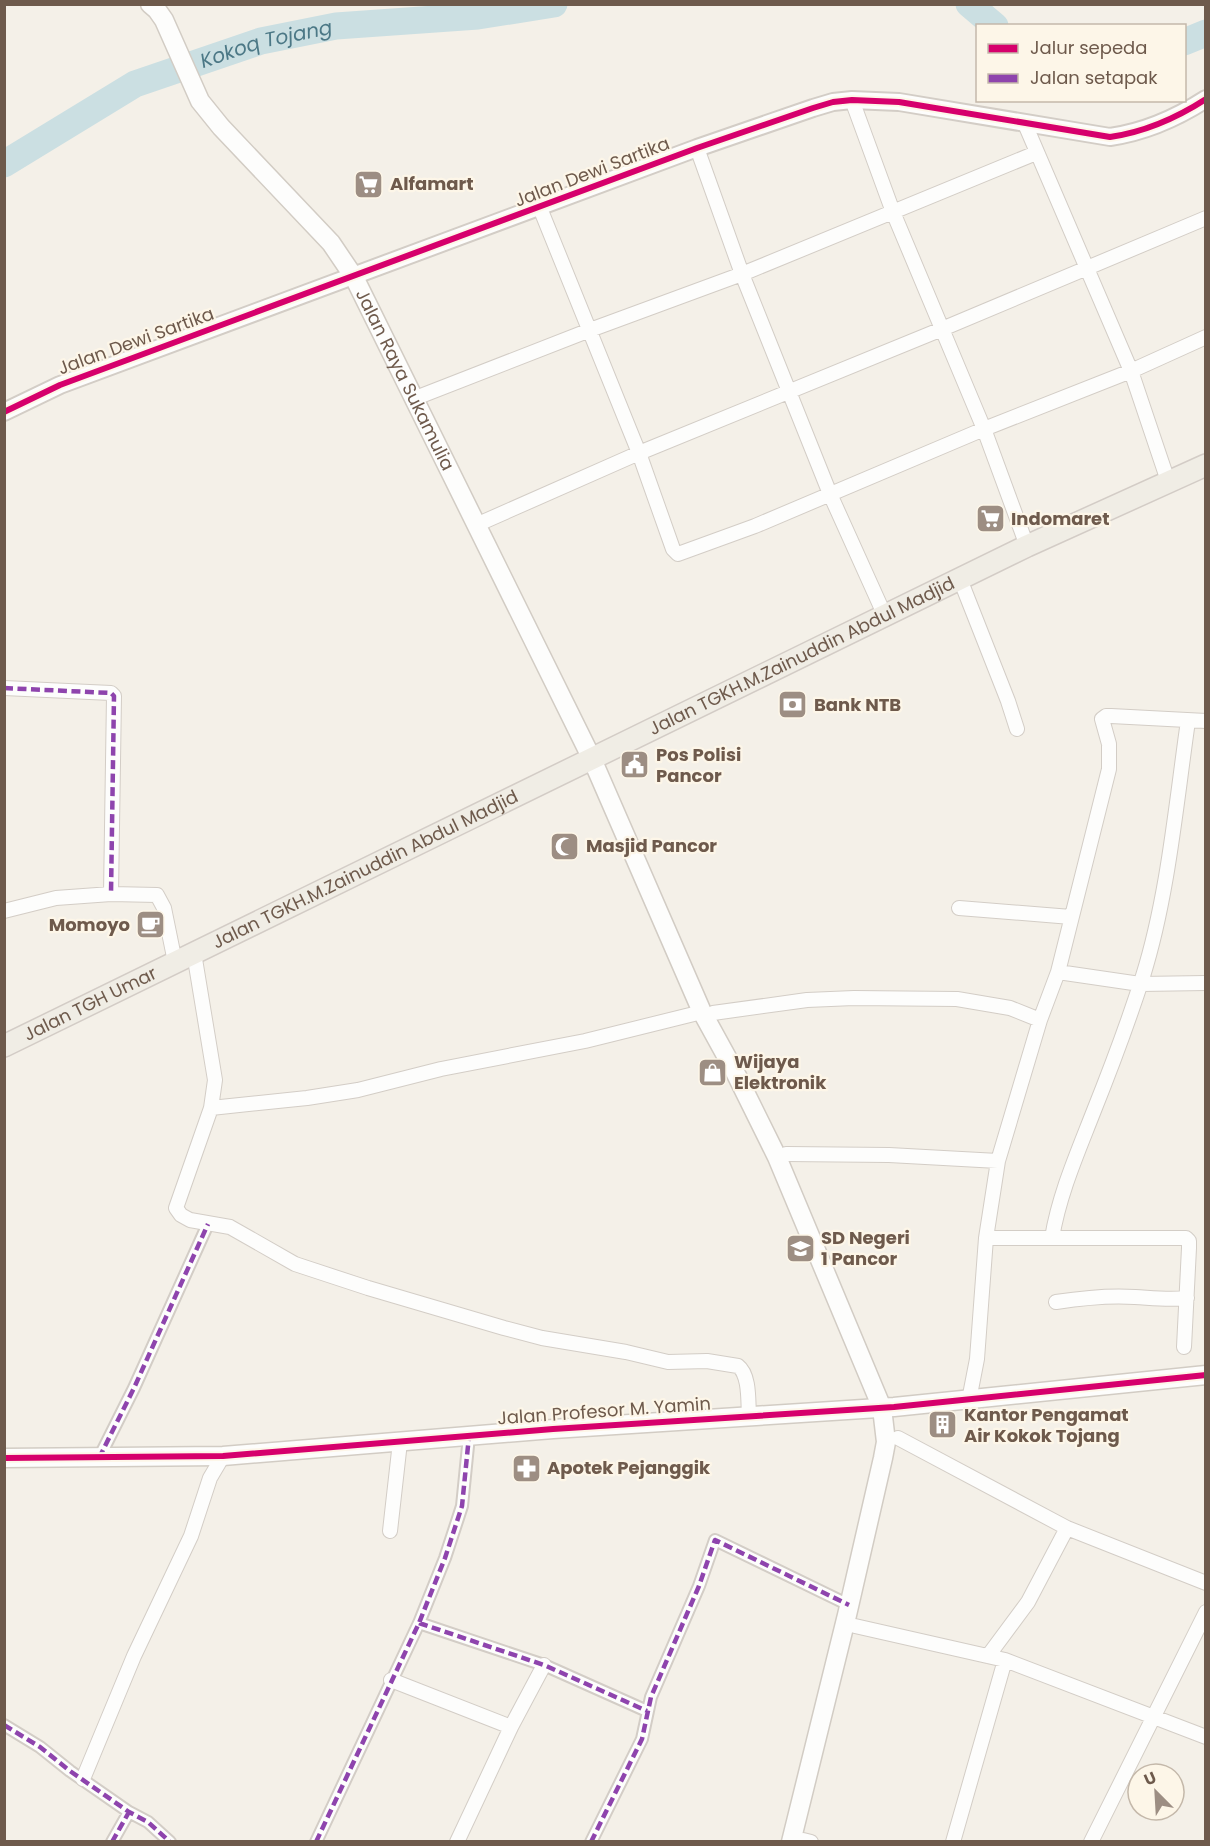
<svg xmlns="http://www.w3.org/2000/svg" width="1210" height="1846" viewBox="0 0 1210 1846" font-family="Poppins,sans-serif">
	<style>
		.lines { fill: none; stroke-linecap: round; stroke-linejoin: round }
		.river { stroke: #cbdfe2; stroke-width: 27 }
		.pedestrian-casing { stroke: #d3cdc6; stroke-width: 14 }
		.minor-casing { stroke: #d3cdc6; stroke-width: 16 }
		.tertiary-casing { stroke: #d3cdc6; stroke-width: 20 }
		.secondary-casing { stroke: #d2ccc4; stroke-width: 21 }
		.primary-casing { stroke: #d3ccc6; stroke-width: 24 }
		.pedestrian { stroke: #fdfdfc; stroke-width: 10 }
		.minor { stroke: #fdfdfc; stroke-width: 14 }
		.tertiary { stroke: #fdfdfc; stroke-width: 16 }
		.secondary { stroke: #fdfdfc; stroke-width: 18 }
		.primary { stroke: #f0ede5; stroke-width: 21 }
		.quiet { stroke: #8e44ad; stroke-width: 4.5; stroke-dasharray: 9 4.5; stroke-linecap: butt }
		.cycleway-casing { stroke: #fdf6e8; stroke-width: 10 }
		.cycleway { stroke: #d6006c; stroke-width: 6 }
		.labels { text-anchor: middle; stroke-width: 4.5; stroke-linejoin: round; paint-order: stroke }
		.street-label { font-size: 18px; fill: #6e5a4c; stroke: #fdf6e8 }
		.poi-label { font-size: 18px; font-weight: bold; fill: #6e5a4c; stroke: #fdf6e8; text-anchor: start }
		.water-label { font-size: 20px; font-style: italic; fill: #4c7886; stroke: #fdf6e8 }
	</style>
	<rect width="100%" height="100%" fill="#f4f0e8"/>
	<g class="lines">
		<g class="river">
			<path d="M 969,4 L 995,26"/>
			<path d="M 1184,42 L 1206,33"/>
			<path id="s1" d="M 4,164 L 135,84 L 261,41 L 336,26 L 478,16 L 554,4"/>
		</g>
		<defs>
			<path id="pedestrian" d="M 99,1458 L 134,1388 L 208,1224
				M 419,1623 L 544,1665 L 647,1711
				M 4,1725 L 40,1747 L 70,1771 L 129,1812 L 148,1822 L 170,1842
				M 112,1842 L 129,1812
				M 316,1842 L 419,1623 L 445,1558 L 462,1506 L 469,1436
				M 591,1842 L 642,1739 L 651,1697 L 699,1586 L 715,1540 L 849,1605"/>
			<path id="minor" d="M 852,100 L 893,212 L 984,429 L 1027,546
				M 1025,124 L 1131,371 L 1168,481
				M 697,148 L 742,274 L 830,494 L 885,616
				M 540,208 L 639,453 L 673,549 L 678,554 L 755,526 L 984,429 L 1131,371 L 1206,337
				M 413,399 L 590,330 L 742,274 L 1036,153
				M 476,525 L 639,453 L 942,329 L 1206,218
				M 960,579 L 1008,701 L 1017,729
				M 4,688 L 111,693 L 114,696 L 111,894
				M 959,908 L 1071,917
				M 4,911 L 56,898 L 111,894 L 157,895 L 164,908 L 175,962
				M 194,953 L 215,1080 L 211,1108 L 176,1208 L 181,1215 L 190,1220 L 230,1227 L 295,1264 L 368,1288 L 504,1328 L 542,1338 L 626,1352 L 668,1362 L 707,1361 L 738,1366 C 750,1375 748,1402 749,1416
				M 1058,972 L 1140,984 L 1206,983
				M 713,1013 L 807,1000 L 854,998 L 957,999 L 1010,1008 L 1040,1020
				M 211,1108 L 307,1098 L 358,1090 L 441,1069 L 585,1041 L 702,1012
				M 786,1154 L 889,1155 L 998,1161
				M 986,1238 L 1052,1238 C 1059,1195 1077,1154 1093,1113 C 1111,1068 1128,1023 1143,976 C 1168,896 1176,804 1188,721
				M 1052,1238 L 1186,1238 L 1189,1241 L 1189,1248 L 1184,1347
				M 1056,1302 C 1082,1298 1109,1295 1135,1297 C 1153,1298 1169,1300 1187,1298
				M 969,1400 L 977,1359 L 986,1238 L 998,1161 L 1040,1020 L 1058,972 L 1109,769 L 1109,744 L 1102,719 L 1106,716 L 1111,716 L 1206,721
				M 898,1438 L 1067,1528 L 1206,1583
				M 390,1531 L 400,1442
				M 855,1626 L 1005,1660 L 1206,1737
				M 988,1656 L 1028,1602 L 1067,1528
				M 391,1680 L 511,1727
				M 83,1779 L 134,1656 L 191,1536 L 210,1478 L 223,1456
				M 803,1840 L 811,1842
				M 457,1842 L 511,1727 L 544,1665
				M 953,1842 L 1005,1660
				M 1091,1842 L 1206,1612"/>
			<path id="tertiary" d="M 4,412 L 60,385 L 697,148 L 813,108 L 833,102 L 852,100 L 899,102 L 1110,137 C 1145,132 1175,119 1206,99"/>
			<g id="secondary">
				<path id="s2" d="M 150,4 L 157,10 L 164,20 L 200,101 L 221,127 L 331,243 L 354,277 L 592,759 L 702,1012 L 735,1072 L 777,1157 L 882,1408 L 886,1442 L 883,1458 L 847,1615 L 791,1842"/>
				<path d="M 4,1458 L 223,1456 L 553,1429 L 894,1407 L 1206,1375"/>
			</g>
			<g id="primary">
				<path id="s3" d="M 4,1046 L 1027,546 L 1206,465"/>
			</g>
		</defs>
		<use href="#pedestrian" class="pedestrian-casing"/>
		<use href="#minor" class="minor-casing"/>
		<use href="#tertiary" class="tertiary-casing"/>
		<use href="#secondary" class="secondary-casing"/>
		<use href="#primary" class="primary-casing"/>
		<use href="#pedestrian" class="pedestrian"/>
		<use href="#minor" class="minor"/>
		<use href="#tertiary" class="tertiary"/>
		<use href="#secondary" class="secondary"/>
		<use href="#primary" class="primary"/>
		<path class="quiet" d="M 4,688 L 111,693 L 114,696 L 111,894
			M 99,1458 L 134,1388 L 208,1224
			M 419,1623 L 544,1665 L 647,1711
			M 4,1725 L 40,1747 L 70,1771 L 129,1812 L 148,1822 L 170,1842
			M 112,1842 L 129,1812
			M 316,1842 L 419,1623 L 445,1558 L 462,1506 L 469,1436
			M 591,1842 L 642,1739 L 651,1697 L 699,1586 L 715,1540 L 849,1605"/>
		<defs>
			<path id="cycleway" d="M 4,412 L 60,385 L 697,148 L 813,108 L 833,102 L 852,100 L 899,102 L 1110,137 C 1145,132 1175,119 1206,99
				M 4,1458 L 223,1456 L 553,1429 L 894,1407 L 1206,1375"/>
		</defs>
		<use href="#cycleway" class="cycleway-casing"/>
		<use href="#cycleway" class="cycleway"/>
	</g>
	<defs>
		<symbol id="supermarket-square" viewBox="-11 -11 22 22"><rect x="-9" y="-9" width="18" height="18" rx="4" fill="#9d8e83" stroke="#fdf6e8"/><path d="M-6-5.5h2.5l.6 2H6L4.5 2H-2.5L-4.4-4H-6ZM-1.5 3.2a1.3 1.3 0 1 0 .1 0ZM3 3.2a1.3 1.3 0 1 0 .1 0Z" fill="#fff"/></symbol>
		<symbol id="bank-square" viewBox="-11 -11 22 22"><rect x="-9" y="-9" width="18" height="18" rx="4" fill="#9d8e83" stroke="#fdf6e8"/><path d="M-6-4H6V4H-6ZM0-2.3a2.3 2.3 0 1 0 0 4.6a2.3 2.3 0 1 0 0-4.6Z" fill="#fff"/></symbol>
		<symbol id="civic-square" viewBox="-11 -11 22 22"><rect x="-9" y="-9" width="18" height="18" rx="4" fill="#9d8e83" stroke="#fdf6e8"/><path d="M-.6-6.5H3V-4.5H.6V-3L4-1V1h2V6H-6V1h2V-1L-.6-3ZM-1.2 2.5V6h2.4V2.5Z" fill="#fff"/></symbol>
		<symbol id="mosque-square" viewBox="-11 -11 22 22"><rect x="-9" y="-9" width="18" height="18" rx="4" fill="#9d8e83" stroke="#fdf6e8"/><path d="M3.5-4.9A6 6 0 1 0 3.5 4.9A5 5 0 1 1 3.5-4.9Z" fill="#fff"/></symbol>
		<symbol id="cafe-square" viewBox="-11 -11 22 22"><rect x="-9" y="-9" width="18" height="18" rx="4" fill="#9d8e83" stroke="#fdf6e8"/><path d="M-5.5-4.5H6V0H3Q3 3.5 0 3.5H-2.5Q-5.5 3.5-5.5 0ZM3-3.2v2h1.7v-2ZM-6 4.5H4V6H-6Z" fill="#fff"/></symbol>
		<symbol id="shop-square" viewBox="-11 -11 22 22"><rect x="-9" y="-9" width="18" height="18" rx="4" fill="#9d8e83" stroke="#fdf6e8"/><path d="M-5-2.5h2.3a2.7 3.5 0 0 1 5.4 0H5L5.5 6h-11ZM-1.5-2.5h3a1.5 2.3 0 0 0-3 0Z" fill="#fff"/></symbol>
		<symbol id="school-square" viewBox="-11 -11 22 22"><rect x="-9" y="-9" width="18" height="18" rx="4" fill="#9d8e83" stroke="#fdf6e8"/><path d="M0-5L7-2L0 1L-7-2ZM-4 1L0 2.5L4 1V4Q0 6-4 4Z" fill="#fff"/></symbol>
		<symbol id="building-square" viewBox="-11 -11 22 22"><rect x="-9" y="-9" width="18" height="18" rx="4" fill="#9d8e83" stroke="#fdf6e8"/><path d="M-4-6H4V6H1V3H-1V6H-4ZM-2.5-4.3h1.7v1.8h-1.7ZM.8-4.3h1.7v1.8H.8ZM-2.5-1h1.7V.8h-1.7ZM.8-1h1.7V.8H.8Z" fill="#fff"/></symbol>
		<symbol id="pharmacy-square" viewBox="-11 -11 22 22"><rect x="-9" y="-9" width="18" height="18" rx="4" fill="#9d8e83" stroke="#fdf6e8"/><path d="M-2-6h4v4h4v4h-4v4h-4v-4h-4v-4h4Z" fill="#fff"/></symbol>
	</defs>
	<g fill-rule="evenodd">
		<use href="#supermarket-square" x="352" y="168" width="33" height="33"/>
		<use href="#supermarket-square" x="974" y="502" width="33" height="33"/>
		<use href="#bank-square" x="776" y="688" width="33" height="33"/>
		<use href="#civic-square" x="618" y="748" width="33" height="33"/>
		<use href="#mosque-square" x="548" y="830" width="33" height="33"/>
		<use href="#cafe-square" x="134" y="908" width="33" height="33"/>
		<use href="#shop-square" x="696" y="1056" width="33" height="33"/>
		<use href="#school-square" x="784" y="1232" width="33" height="33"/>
		<use href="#building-square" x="926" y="1408" width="33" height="33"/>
		<use href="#pharmacy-square" x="510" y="1452" width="33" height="33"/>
	</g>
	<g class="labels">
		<g class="street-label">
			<text transform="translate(592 172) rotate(-21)" y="6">Jalan Dewi Sartika</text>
			<text transform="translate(136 341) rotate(-20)" y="6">Jalan Dewi Sartika</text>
			<text dy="6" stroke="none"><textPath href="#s2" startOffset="459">Jalan Raya Sukamulia</textPath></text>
			<text dy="6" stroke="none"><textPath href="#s3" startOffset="888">Jalan TGKH.M.Zainuddin Abdul Madjid</textPath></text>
			<text dy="6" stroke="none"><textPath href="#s3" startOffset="402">Jalan TGKH.M.Zainuddin Abdul Madjid</textPath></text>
			<text dy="6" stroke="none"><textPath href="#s3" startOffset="96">Jalan TGH Umar</textPath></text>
			<text transform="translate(604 1411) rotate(-4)" y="6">Jalan Profesor M. Yamin</text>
		</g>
		<g class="poi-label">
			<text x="390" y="190">Alfamart</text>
			<text x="1011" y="525">Indomaret</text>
			<text x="814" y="711">Bank NTB</text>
			<text x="656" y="761">Pos Polisi<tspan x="656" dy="21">Pancor</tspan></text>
			<text x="586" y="852">Masjid Pancor</text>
			<text x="130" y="931" text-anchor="end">Momoyo</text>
			<text x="734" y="1068">Wijaya<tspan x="734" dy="21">Elektronik</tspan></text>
			<text x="821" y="1244">SD Negeri<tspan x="821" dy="21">1 Pancor</tspan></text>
			<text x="964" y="1421">Kantor Pengamat<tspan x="964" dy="21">Air Kokok Tojang</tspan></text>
			<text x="547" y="1474">Apotek Pejanggik</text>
		</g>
		<g class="water-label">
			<text dy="7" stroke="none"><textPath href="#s1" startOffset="291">Kokoq Tojang</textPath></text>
		</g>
	</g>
	<rect width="1210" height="1846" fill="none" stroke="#6e5a4c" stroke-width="12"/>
	<rect x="976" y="24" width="210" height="78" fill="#fdf6e8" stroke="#c4b8aa" stroke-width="1.5"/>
	<rect x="988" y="44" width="30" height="9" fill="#d6006c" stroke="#c4b8aa" stroke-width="1.5"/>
	<text x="1030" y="54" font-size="18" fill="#6e5a4c">Jalur sepeda</text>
	<rect x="988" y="74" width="30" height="9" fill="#8e44ad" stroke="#c4b8aa" stroke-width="1.5"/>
	<text x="1030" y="84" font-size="18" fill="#6e5a4c">Jalan setapak</text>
	<g transform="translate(1156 1792) rotate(336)"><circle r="28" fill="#fdf6e8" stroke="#c4b8aa" stroke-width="1.5"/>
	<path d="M0-4.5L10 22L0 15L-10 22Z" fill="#9d8e83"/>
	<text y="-9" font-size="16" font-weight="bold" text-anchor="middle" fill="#6e5a4c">U</text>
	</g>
</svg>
